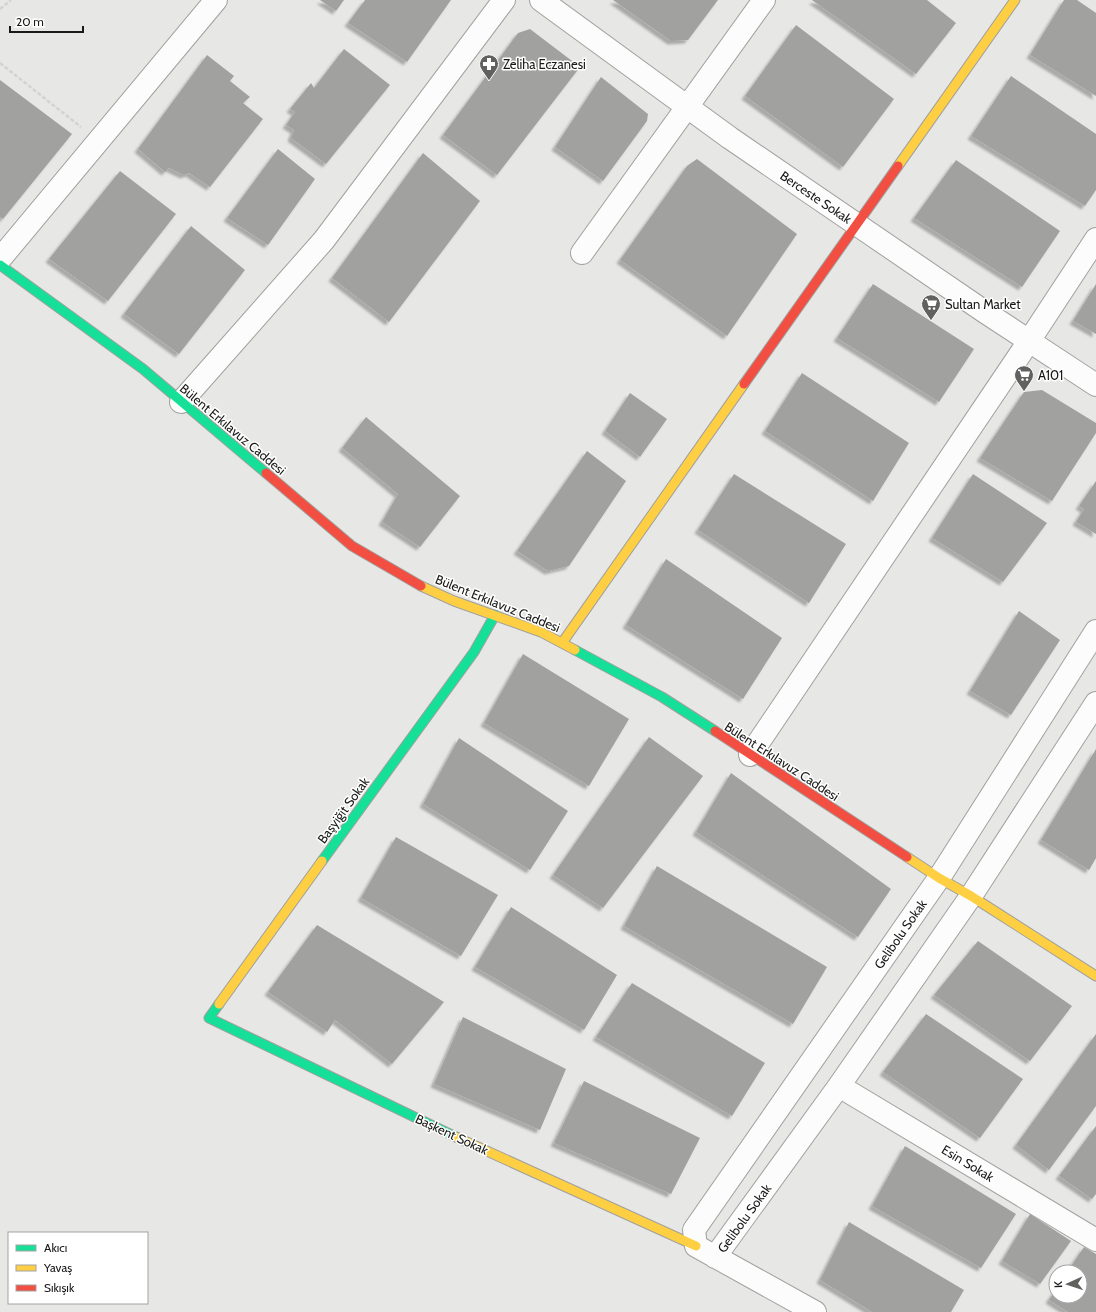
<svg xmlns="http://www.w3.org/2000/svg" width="1096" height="1312" viewBox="0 0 1096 1312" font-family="Cabin,sans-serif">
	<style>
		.building { fill: #a1a2a0; filter: url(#shadow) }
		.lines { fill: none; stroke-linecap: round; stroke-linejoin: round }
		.street-casing { stroke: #a0a09e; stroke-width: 24 }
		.fast-casing { stroke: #a0a09e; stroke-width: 11 }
		.slow-casing { stroke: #a0a09e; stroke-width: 11 }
		.jam-casing { stroke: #a0a09e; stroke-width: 11 }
		.path { stroke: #d3d3d1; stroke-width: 2.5; stroke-dasharray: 4 2; stroke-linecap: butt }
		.street { stroke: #fbfcfb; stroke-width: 22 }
		.fast { stroke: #16e098; stroke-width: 9 }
		.slow { stroke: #ffcf43; stroke-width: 9 }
		.jam { stroke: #f24e42; stroke-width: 9 }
		.labels { text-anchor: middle; stroke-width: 3; stroke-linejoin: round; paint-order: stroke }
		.poi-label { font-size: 13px; fill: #191a18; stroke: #fff; text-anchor: start }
		.street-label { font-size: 13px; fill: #191a18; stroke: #fff }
	</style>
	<defs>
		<filter id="shadow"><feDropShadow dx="-3.5" dy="3.5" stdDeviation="1" flood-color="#0004"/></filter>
	</defs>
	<rect width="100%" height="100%" fill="#e7e8e5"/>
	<path class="building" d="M 320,0 L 344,0 L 336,11 Z
		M 365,0 L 451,0 L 407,62 L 348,23 Z
		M 613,0 L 718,0 L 688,40 L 671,41 Z
		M 812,0 L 927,0 L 956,23 L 916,74 Z
		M 1064,0 L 1077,0 L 1096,13 L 1096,96 L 1030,55 Z
		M 796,25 L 894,99 L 843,167 L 745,96 Z
		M 530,29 L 580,67 L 497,175 L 443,135 L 518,33 Z
		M 344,49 L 390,85 L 326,164 L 291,138 L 294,130 L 286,125 L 295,112 L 290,109 L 311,83 L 314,88 Z
		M 207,55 L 234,76 L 230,81 L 250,97 L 243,103 L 263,119 L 210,187 L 189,173 L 184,175 L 169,168 L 165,172 L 138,149 Z
		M 1011,76 L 1096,134 L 1096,190 L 1085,206 L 971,136 Z
		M 601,77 L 648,114 L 647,121 L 603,181 L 555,147 Z
		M 0,80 L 72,134 L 3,219 L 0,217 Z
		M 278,149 L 315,179 L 268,245 L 227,218 Z
		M 423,153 L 480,201 L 389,322 L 332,278 Z
		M 697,159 L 797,234 L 727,336 L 620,260 L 687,166 Z
		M 956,160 L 1060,231 L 1022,287 L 914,218 Z
		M 120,171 L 176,214 L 108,301 L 49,259 Z
		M 191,226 L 245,270 L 179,354 L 124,314 Z
		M 873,284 L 974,349 L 939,402 L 837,338 Z
		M 1096,284 L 1096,334 L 1073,321 Z
		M 802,373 L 909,443 L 873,501 L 765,431 Z
		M 1042,390 L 1096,423 L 1096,433 L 1052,501 L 980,458 L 1024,392 Z
		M 630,393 L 667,419 L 640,457 L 605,431 Z
		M 366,417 L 460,496 L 420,547 L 382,522 L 398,494 L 342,448 Z
		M 587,451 L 626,481 L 569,566 L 548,571 L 517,551 Z
		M 734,474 L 846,544 L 809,603 L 698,530 Z
		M 973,474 L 1047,523 L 1003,582 L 932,538 Z
		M 1096,481 L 1096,534 L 1076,522 L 1084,509 L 1079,506 Z
		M 666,559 L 782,638 L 743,699 L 626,625 Z
		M 1019,611 L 1060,640 L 1011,715 L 970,691 Z
		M 523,654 L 629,719 L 589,786 L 484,723 Z
		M 649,737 L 703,776 L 603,908 L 553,875 Z
		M 459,738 L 568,811 L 530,870 L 423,804 Z
		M 1096,749 L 1096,858 L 1089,870 L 1041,840 Z
		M 731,773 L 891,889 L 858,937 L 696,832 Z
		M 396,837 L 498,895 L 461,956 L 361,898 Z
		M 657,866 L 827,967 L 793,1024 L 624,926 Z
		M 511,907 L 617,975 L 584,1030 L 475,967 Z
		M 317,925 L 444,1002 L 392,1064 L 335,1020 L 327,1032 L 268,992 Z
		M 978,941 L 1072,1006 L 1030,1061 L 934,995 Z
		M 632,983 L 765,1063 L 732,1116 L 596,1037 Z
		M 926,1014 L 1023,1079 L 980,1138 L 883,1072 Z
		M 463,1017 L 566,1069 L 540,1130 L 434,1084 Z
		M 1096,1034 L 1096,1106 L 1049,1170 L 1016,1145 Z
		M 584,1081 L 700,1138 L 671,1194 L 554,1143 Z
		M 1096,1126 L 1096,1194 L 1092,1199 L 1059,1176 Z
		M 905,1146 L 1016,1214 L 981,1268 L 872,1206 Z
		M 1030,1214 L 1071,1241 L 1040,1284 L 1002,1261 Z
		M 849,1222 L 964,1290 L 951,1312 L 872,1312 L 820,1280 Z
		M 1084,1247 L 1096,1254 L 1096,1312 L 1068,1312 L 1049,1300 L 1056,1289 L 1056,1296 L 1080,1296 L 1080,1272 L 1067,1272 Z"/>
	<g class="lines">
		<defs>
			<path id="street" d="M 541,0 L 730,138 L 985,312 L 1096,385
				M 582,253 L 764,0
				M 0,259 L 216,0
				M 181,402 L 324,240 L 504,0
				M 750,755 L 1029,341 L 1096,239
				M 839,1086 L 1096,1240
				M 715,1257 L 839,1086 L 971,896 L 1096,703
				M 815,1312 L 696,1246 L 694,1230 L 939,878 L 1096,631"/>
			<path id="fast" d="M 0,265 L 143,369 L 266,473
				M 575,650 L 662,697 L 715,731
				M 322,861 L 474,652 L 495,615
				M 219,1004 L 209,1018 L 456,1137"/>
			<path id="slow" d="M 898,166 L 1015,0
				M 421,586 L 454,601 L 541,632 L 575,650
				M 562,643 L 744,384
				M 907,857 L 939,878 L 971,896 L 1096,976
				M 219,1004 L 322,861
				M 456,1137 L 696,1246"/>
			<path id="jam" d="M 744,384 L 898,166
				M 266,473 L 352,546 L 421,586
				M 715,731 L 907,857"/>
		</defs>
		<use href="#street" class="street-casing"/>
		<use href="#fast" class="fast-casing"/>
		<use href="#slow" class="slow-casing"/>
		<use href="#jam" class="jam-casing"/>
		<path class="path" d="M 0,9 L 11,0
			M 0,63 L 81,127"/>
		<use href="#street" class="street"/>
		<use href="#fast" class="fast"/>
		<use href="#slow" class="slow"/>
		<use href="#jam" class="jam"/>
	</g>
	<defs>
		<symbol id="pharmacy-pin" viewBox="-11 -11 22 30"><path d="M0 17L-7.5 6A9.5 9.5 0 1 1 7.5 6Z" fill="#616260" stroke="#fff"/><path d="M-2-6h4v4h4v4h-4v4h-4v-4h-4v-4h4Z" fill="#fff"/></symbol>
		<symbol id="supermarket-pin" viewBox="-11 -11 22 30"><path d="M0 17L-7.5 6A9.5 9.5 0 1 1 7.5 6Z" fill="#616260" stroke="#fff"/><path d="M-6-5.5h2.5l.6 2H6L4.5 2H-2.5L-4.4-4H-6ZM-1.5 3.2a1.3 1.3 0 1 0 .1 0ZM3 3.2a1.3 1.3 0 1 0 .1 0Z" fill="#fff"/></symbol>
	</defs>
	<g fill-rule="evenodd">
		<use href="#pharmacy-pin" x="478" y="53" width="22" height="30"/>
		<use href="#supermarket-pin" x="920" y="293" width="22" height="30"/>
		<use href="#supermarket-pin" x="1013" y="364" width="22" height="30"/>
	</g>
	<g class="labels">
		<g class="poi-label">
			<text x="503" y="69">Zeliha Eczanesi</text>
			<text x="945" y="309">Sultan Market</text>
			<text x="1038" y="380">A101</text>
		</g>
		<g class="street-label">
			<text transform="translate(816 197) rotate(34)" y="5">Berceste Sokak</text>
			<text transform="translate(233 429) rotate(40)" y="5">Bülent Erkılavuz Caddesi</text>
			<text transform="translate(498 603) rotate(22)" y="5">Bülent Erkılavuz Caddesi</text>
			<text transform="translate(782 761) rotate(33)" y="5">Bülent Erkılavuz Caddesi</text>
			<text transform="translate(343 810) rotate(-54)" y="5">Başyiğit Sokak</text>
			<text transform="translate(900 934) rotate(-55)" y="5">Gelibolu Sokak</text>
			<text transform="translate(452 1134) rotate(25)" y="5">Başkent Sokak</text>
			<text transform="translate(968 1163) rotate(31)" y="5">Esin Sokak</text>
			<text transform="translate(744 1218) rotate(-54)" y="5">Gelibolu Sokak</text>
		</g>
	</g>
	<rect x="8" y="1232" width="140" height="72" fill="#ffffff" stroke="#a3a3a3"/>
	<rect x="16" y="1245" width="20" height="6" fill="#16e098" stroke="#a3a3a3"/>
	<text x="44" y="1252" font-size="12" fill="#191a18">Akıcı</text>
	<rect x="16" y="1265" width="20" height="6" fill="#ffcf43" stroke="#a3a3a3"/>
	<text x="44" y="1272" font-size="12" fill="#191a18">Yavaş</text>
	<rect x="16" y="1285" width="20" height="6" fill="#f24e42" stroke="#a3a3a3"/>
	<text x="44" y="1292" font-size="12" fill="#191a18">Sıkışık</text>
	<g transform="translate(1068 1284) rotate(267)"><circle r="19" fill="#ffffff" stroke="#a3a3a3"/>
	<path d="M0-3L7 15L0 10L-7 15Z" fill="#616260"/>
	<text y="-6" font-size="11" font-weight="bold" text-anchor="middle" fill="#191a18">K</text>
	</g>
	<path d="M10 26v6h73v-6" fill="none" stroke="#191a18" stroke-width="2"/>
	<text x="16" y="26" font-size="12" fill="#191a18" stroke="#ffffff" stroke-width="3" paint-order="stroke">20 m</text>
</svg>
